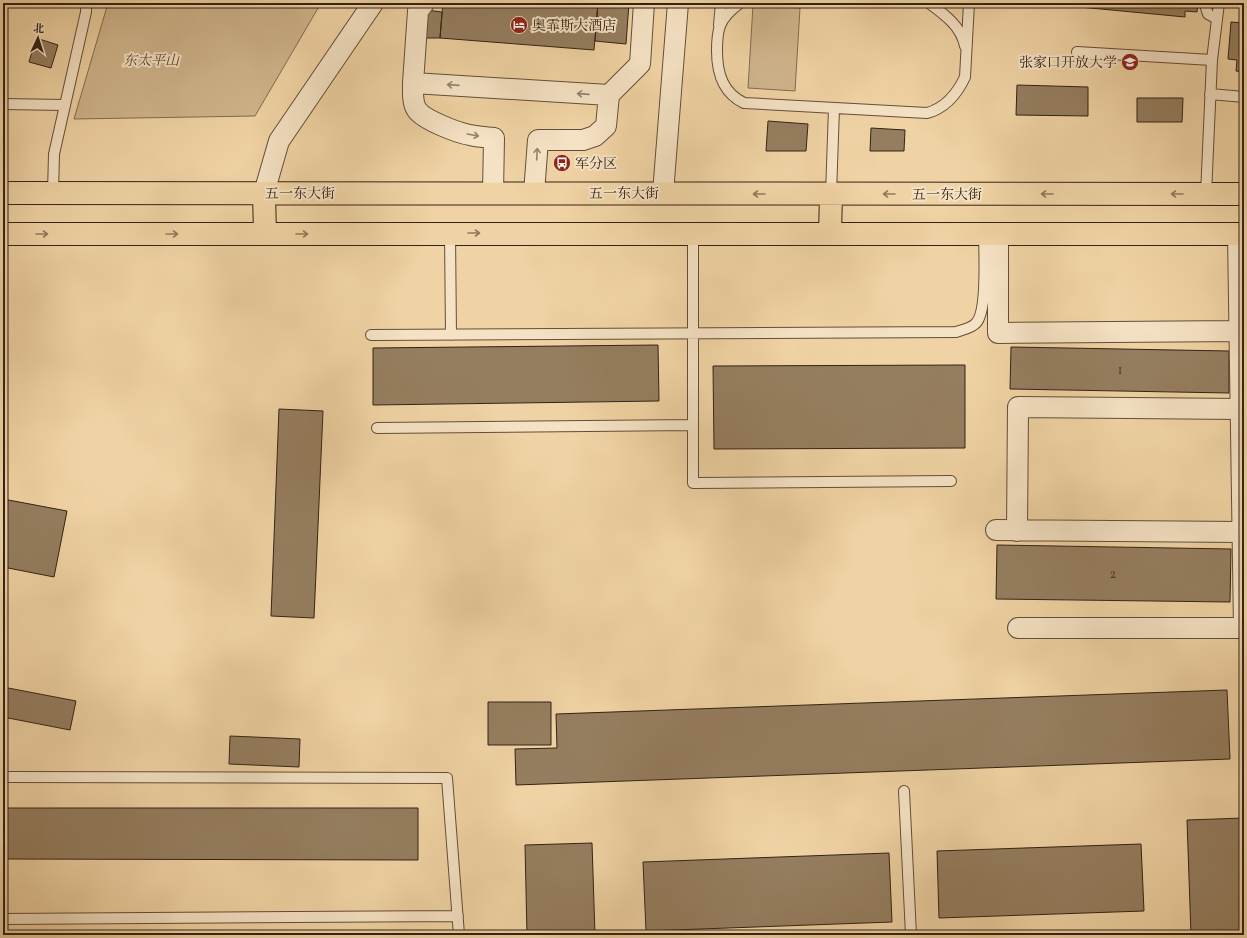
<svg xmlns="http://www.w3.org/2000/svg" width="1247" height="938" viewBox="0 0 1247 938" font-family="Vollkorn,'Noto Serif SC',serif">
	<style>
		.green { fill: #d0b58c; stroke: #816c52 }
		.building { fill: #957e60; stroke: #322217 }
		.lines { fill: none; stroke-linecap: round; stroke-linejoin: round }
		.lane-casing { stroke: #624e3a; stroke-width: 12 }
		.street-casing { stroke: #624e3a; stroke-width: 22 }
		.primary-casing { stroke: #322217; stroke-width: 24 }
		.lane { stroke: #f5e2c4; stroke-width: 10 }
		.street { stroke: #f5e2c4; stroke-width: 20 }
		.primary { stroke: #f0d3a4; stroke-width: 22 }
		.oneway { stroke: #94826e }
		.oneway2 { stroke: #917a5e }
		.labels { text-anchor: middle; stroke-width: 4; stroke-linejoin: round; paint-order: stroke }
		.number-label { font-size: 12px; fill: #4b3929 }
		.poi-label { font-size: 14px; fill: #322217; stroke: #f5e2c4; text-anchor: start }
		.park-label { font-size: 14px; font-style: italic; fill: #5a4734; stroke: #f5e2c4 }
		.street-label { font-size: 14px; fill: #322217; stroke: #f5e2c4 }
	</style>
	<rect width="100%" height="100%" fill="#f0d3a4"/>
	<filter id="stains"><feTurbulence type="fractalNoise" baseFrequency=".005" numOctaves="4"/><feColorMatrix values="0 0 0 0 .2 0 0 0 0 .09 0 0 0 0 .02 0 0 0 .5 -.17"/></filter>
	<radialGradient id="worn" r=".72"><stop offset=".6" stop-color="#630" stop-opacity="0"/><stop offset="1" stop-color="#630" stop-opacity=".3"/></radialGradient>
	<path class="green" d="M 108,3 L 321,3 L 255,116 L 74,119 Z
		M 753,5 L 800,8 L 795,91 L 748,88 Z"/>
	<path class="building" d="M 443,3 L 598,3 L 594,50 L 440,38 Z
		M 598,3 L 629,3 L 626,44 L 595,41 Z
		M 988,3 L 1048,3 L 1047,7 Z
		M 1069,3 L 1198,3 L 1197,12 L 1185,11 L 1185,17 L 1069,6 Z
		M 426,10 L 442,12 L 440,38 L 424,38 Z
		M 1231,22 L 1244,23 L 1244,72 L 1236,71 L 1237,60 L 1228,59 Z
		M 36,38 L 58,45 L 51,68 L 29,62 Z
		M 1017,85 L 1088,87 L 1088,116 L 1016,115 Z
		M 1137,98 L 1183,98 L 1182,122 L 1137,122 Z
		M 768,121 L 808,124 L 806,151 L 766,151 Z
		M 871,128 L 905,130 L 904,151 L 870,151 Z
		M 658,345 L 659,401 L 373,405 L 373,348 Z
		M 1011,347 L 1229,351 L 1229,393 L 1010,389 Z
		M 965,365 L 965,448 L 714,449 L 713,366 Z
		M 279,409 L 323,411 L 314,618 L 271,616 Z
		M 3,499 L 67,511 L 54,577 L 3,567 Z
		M 997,545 L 1231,549 L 1230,602 L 996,599 Z
		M 3,687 L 76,701 L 70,730 L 3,717 Z
		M 1227,690 L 1230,759 L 516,785 L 515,749 L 557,748 L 556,714 Z
		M 488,702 L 551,702 L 551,745 L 488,745 Z
		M 230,736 L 300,739 L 299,767 L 229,764 Z
		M 3,808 L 418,808 L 418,860 L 3,859 Z
		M 1244,818 L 1244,935 L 1191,935 L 1187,820 Z
		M 592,843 L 595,935 L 527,935 L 525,845 Z
		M 1141,844 L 1144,911 L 939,918 L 937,851 Z
		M 889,853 L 892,922 L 646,931 L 643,862 Z"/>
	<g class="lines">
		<defs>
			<path id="lane" d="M 740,3 C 732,9 723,17 720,26 C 717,34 717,43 717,51 C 717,74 723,93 744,103 L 927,113 C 946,108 957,94 965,77 L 969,3
				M 929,3 C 944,14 961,26 965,46
				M 1206,3 L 1206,8 L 1208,14 L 1217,19
				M 719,25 L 721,3
				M 1077,52 L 1212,60
				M 1210,94 L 1244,97
				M 3,104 L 65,105
				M 53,193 L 54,154 L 86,12 L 86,3
				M 831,194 L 834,108
				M 1206,194 L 1212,60 L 1219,3
				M 450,233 L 451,335
				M 693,233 L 693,483 L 951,481
				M 371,335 L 956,332 C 962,330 972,328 976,323 C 988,311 984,252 984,234
				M 377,428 L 693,425
				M 3,777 L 447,778 L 459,935
				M 904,791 L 911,935
				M 3,919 L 458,916"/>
			<path id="street" d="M 413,83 L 418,11 L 424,3
				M 609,95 L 640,64 L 644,3
				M 264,193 L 279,141 L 373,3
				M 493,193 L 494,138 C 486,137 478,137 470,135 C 458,133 424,120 417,110 C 412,103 413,91 413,83 L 609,95 L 606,126 L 595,136 L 583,140 L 538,140 L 534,193
				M 663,193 L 678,3
				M 998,233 L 998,333 L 1239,331
				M 996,530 L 1242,532
				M 1017,531 L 1018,407 L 1241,409
				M 1018,628 L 1244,628 L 1238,234"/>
			<path id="primary" d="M 3,193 L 1244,194
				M 264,193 L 265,234
				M 830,233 L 831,194
				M 3,234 L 1244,234"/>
		</defs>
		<use href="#lane" class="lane-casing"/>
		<use href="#street" class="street-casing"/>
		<use href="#primary" class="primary-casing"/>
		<use href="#lane" class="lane"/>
		<use href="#street" class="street"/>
		<use href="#primary" class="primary"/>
	</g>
	<defs><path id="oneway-shaft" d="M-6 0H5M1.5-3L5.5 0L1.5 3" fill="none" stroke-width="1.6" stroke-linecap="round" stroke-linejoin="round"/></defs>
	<g class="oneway">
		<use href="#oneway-shaft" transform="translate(453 85) rotate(-176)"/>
		<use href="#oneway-shaft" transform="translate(583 94) rotate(-176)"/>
		<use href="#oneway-shaft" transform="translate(473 135) rotate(10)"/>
		<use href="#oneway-shaft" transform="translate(537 154) rotate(-87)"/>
	</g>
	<g class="oneway2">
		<use href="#oneway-shaft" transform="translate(759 194) rotate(-180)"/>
		<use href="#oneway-shaft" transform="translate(889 194) rotate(-180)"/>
		<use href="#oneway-shaft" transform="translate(1047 194) rotate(-180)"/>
		<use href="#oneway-shaft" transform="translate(1177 194) rotate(-180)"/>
		<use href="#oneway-shaft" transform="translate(474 233)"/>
		<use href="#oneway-shaft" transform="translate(42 234)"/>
		<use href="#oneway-shaft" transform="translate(172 234)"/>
		<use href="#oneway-shaft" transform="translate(302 234)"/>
	</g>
	<defs>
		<symbol id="hotel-disc" viewBox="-11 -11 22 22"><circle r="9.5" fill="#8f2418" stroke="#f5e2c4"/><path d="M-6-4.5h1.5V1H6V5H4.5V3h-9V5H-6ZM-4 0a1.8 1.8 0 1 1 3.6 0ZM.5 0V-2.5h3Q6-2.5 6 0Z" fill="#fff"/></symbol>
		<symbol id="school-disc" viewBox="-11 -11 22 22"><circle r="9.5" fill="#8f2418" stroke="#f5e2c4"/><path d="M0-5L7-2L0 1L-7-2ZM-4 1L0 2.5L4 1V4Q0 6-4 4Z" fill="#fff"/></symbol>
		<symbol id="bus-disc" viewBox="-11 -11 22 22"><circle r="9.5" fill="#8f2418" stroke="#f5e2c4"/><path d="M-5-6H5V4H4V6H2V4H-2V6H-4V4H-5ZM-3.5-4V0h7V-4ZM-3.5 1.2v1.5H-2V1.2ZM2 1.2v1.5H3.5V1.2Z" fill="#fff"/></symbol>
	</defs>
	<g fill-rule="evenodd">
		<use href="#hotel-disc" x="509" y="15" width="20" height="20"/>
		<use href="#school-disc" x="1120" y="52" width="20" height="20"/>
		<use href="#bus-disc" x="552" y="153" width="20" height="20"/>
	</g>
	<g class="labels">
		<g class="number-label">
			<text x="1120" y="374">1</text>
			<text x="1113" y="578">2</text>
		</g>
		<g class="poi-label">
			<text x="532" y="30">奥霏斯大酒店</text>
			<text x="1117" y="67" text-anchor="end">张家口开放大学</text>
			<text x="575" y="168">军分区</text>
		</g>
		<g class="park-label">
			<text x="151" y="65">东太平山</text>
		</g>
		<g class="street-label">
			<text x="300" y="198">五一东大街</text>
			<text x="624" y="198">五一东大街</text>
			<text x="947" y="199">五一东大街</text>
		</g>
	</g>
	<rect width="1247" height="938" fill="none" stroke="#f0d3a4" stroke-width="16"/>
	<rect x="4" y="4" width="1239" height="930" fill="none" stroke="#322217" stroke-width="2"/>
	<rect x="8" y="8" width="1231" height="922" fill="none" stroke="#322217"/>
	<g transform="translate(38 38) rotate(4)" stroke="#f5e2c4" stroke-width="3" paint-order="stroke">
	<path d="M0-3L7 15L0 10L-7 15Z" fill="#322217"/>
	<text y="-6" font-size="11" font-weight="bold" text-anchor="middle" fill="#322217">北</text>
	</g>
	<rect width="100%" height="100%" filter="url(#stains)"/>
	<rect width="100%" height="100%" fill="url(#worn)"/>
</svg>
